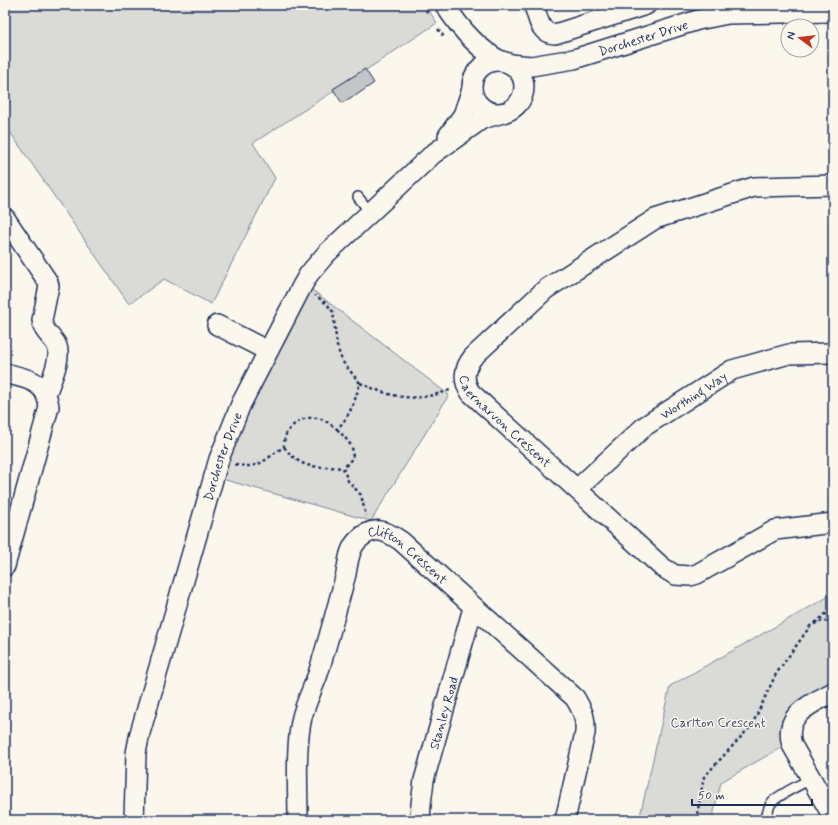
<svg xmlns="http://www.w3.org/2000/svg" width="838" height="825" viewBox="0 0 838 825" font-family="Mynerve,sans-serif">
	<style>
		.green { fill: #dadad7; stroke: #7a849a }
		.building { fill: #c3c5c9; stroke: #1b2f5e }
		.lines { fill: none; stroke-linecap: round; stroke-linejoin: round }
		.service-casing { stroke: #1b2f5e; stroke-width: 12 }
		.minor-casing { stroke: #1b2f5e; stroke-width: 22 }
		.path { stroke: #1b2f5e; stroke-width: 2.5; stroke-dasharray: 3 3; stroke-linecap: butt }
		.service { stroke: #fbf7ec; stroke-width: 9 }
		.minor { stroke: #fbf7ec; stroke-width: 19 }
		.labels { text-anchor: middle; stroke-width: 3; stroke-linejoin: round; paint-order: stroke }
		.street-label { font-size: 13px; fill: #1b2f5e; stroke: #fbf7ec }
		.park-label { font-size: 13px; fill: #415176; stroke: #fbf7ec }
	</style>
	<rect width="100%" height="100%" fill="#fbf7ec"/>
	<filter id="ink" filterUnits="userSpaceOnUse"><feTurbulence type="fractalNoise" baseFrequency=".025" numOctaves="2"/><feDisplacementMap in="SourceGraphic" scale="8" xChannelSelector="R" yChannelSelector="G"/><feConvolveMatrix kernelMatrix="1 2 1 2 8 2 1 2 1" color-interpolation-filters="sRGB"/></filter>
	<g filter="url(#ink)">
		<path class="green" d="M 5,5 L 425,5 L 437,23 L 366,70 L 365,69 L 333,89 L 334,91 L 253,143 L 275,178 L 211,304 L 164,279 L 129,304 L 5,125 Z
			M 310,288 L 449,395 L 371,521 L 222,479 C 242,411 278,350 310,288 Z
			M 833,594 L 833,682 L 787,712 L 780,731 L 784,746 L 721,782 L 712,820 L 639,820 L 670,686 Z"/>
		<path class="building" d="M 365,69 L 374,83 L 355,96 L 355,95 L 342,103 L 333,89 Z"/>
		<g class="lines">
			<defs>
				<path id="service" d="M 358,197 L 370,212
					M 766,820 C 767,814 768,807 772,802 C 780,794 801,784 811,779"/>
				<g id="minor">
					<path d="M 445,5 C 459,27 477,49 501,61"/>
					<path d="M 534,5 C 538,17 539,34 555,34 L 646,5"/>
					<circle cx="498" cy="87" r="26"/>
					<path id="s1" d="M 510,64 L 531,66 L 574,59 L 698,20 L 728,14 L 833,12"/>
					<path d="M 448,136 L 463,115 L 472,89"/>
					<path id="s2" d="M 833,185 L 754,187 L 655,219 L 546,289 L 473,357 C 464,368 462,381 471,393 L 662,567 L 675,575 L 690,576 L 697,574 L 775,530 L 833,523"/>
					<path d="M 5,218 L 48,282 L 49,286 L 42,320 C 43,331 48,333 54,341 C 65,353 51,380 46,394"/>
					<path d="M 217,325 L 268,351"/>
					<path d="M 5,373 C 27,379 46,380 49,407 L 5,566"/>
					<path id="s3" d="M 577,489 L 645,426 L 732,370 L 789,354 L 833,353"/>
					<path d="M 833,692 C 810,705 783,714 792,745 L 833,817"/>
					<path id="s4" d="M 134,820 L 136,753 L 140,733 L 219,459 L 241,404 L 302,286 L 309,274 L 326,254 L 433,154 L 482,119 L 503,113"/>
					<path id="s5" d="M 298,820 C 298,788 295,748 302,717 C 306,702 313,688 318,674 C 328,641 337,608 346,574 C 348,563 349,548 358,540 C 373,525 385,530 401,541 L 575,698 C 583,712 586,717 585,733 L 565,820"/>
					<path id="s6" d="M 420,820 L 421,804 L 424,780 L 473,608"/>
				</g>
			</defs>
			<use href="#service" class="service-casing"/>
			<use href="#minor" class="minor-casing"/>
			<path class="path" d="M 423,5 L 429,15
				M 438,29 L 444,37
				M 360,383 C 394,398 414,403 450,390
				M 337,429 C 350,443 362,453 343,468 L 348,481 L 361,495 L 366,516
				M 284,447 C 304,472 314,465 343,468
				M 235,464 C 260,471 265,458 284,447 C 284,444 284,440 285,437 C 290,423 307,414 321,419 C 327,421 332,426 337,429 C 350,416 355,401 360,383 L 342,361 L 337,346 L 333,312 L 327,304 L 315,295
				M 815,623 L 833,608
				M 696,820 L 704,777 L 752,725 L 776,674 L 811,625 L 822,621 L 833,622"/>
			<use href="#service" class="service"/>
			<use href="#minor" class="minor"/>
		</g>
	</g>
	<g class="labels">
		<g class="street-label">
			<text dy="5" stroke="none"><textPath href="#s1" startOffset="137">Dorchester Drive</textPath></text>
			<text dy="5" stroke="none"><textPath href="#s3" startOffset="150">Worthing Way</textPath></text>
			<text dy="5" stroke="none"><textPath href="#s2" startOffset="495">Caernarvon Crescent</textPath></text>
			<text dy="5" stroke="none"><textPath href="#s4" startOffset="376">Dorchester Drive</textPath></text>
			<text dy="5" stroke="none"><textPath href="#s5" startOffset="350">Clifton Crescent</textPath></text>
			<text dy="5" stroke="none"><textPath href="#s6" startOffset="110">Stanley Road</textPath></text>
		</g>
		<g class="park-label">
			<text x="718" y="727">Carlton Crescent</text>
		</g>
	</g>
	<rect width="838" height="825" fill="none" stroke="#fbf7ec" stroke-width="20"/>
	<rect x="10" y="10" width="818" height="805" fill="none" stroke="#1b2f5e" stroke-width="1.5" filter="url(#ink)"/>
	<g transform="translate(800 38) rotate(285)"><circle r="19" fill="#fbf7ec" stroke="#a1a7b3"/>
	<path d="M0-3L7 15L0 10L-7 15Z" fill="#c8321e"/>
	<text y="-6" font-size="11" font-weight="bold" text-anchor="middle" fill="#1b2f5e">N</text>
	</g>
	<path d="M692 799v6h120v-6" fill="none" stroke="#1b2f5e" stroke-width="2"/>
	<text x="698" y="799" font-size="12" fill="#1b2f5e" stroke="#fbf7ec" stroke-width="3" paint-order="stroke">50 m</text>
</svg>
